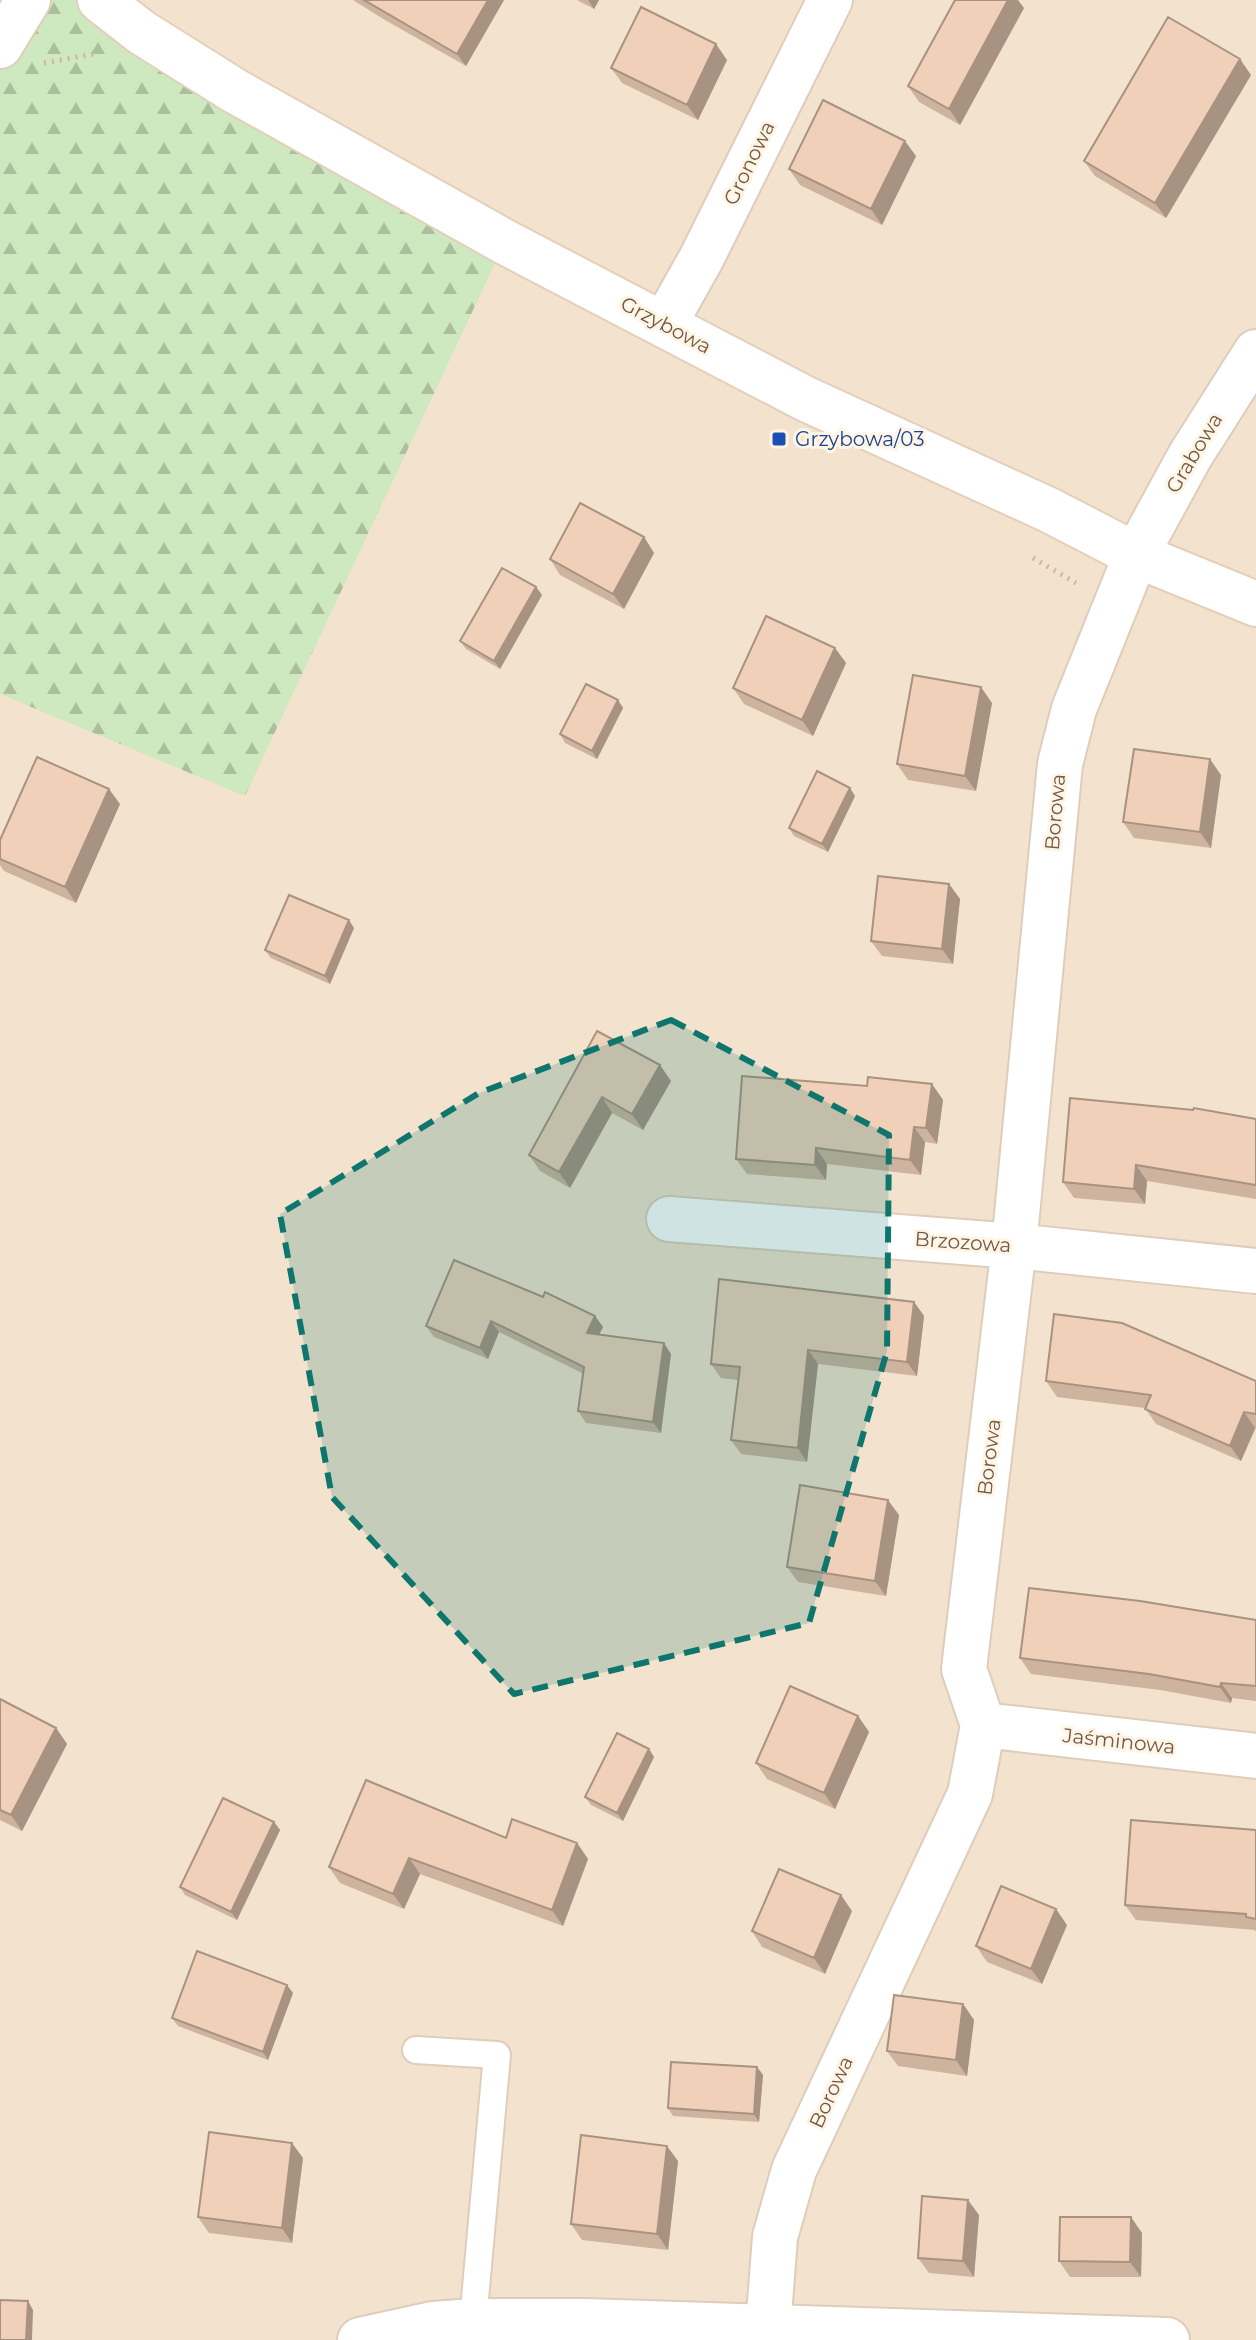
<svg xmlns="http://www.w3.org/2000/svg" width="1256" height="2340" viewBox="0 0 1256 2340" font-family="Montserrat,sans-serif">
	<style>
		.residential { fill: #f3e3ce }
		.forest { fill: url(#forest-firs) }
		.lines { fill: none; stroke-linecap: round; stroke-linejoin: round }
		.service-casing { stroke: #dfcdbc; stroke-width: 30 }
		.minor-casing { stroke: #dfcdbc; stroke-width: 48 }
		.tertiary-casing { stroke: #dfcdbc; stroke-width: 48 }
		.secondary-casing { stroke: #e4cfba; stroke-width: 48 }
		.path { stroke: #d4b39b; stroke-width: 5; stroke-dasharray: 2 6; stroke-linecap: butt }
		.service { stroke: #fff; stroke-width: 26 }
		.minor { stroke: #fff; stroke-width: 44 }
		.tertiary { stroke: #fff; stroke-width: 44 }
		.secondary { stroke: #fff; stroke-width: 44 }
		.wall { fill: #ceb39e }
		.shaded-wall { fill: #a89281 }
		.building { fill: #f0d0b8; stroke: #a89281; stroke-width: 2 }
		.marked { fill: #0f766e; fill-opacity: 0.2; stroke: #0f766e; stroke-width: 6; stroke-dasharray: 16 10; stroke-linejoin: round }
		.transit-dot { fill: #1a4fb4; stroke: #fff5e5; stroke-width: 3 }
		.labels { text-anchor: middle; stroke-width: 6; stroke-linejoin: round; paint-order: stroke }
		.street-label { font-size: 20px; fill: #715848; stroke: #fff5e5 }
		.transit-label { font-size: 20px; fill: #164399; stroke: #fff5e5; text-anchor: start }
	</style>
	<defs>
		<pattern id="forest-firs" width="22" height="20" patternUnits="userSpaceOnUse" patternTransform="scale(2)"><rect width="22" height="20" fill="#cee8bf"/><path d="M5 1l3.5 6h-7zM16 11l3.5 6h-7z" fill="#acbf9d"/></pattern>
	</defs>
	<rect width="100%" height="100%" fill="#fbf1df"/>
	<path class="residential" d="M 0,0 L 1256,0 L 1256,2340 L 0,2340 Z"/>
	<path class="forest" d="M 0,0 L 100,0 L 505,242 L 245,796 L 0,694 Z"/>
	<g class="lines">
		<defs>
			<path id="service" d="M 416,2050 L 497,2055 L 473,2321"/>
			<path id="minor" d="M 0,46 L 28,0
				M 665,323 L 701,259 L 830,0
				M 669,1219 L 1014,1246 L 1256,1271
				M 983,1725 L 1256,1756
				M 768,2328 L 775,2237 L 794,2170 L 970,1794 L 983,1725 L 964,1669 L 1014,1246 L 1060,764 L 1074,709 L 1136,555 L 1190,456 L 1256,352"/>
			<path id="tertiary" d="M 360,2340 L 433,2324 L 473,2321 L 585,2321 L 1167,2340"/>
			<path id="secondary" d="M 100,0 L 141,32 L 235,91 L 505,242 L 806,399 L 1049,510 L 1136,555 L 1256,604"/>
		</defs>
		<use href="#service" class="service-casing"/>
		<use href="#minor" class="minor-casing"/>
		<use href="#tertiary" class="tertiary-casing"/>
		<use href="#secondary" class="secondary-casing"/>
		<path class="path" d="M 44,63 L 94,54
			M 1033,558 L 1076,583"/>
		<use href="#service" class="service"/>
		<use href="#minor" class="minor"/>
		<use href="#tertiary" class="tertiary"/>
		<use href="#secondary" class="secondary"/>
	</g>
	<path class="wall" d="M 353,0 L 504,0 L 466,66 L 385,20 Z
		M 577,0 L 599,0 L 594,9 Z
		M 1024,8 L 960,125 L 919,102 L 908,86 Z
		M 727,60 L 698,120 L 622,83 L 611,68 Z
		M 1251,75 L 1166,218 L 1095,176 L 1084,161 Z
		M 916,156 L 882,225 L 800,185 L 789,169 Z
		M 644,537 L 654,553 L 624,609 L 560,575 L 550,559 Z
		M 536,587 L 542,595 L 500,669 L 466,649 L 460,641 Z
		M 835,648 L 846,663 L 813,736 L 744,704 L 733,688 Z
		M 618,700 L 623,708 L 597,759 L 565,743 L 560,734 Z
		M 992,703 L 976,791 L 908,780 L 897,764 Z
		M 1221,775 L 1211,848 L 1134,838 L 1123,822 Z
		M 855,796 L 828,852 L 794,836 L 789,828 Z
		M 120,804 L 76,903 L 4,871 L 0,865 L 0,840 Z
		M 949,884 L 960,899 L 953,964 L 882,956 L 871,941 Z
		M 354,928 L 330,984 L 271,958 L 265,950 Z
		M 597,1031 L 671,1081 L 643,1130 L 612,1113 L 570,1188 L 540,1171 L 529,1155 Z
		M 932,1084 L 943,1100 L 937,1144 L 925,1142 L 921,1175 L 827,1164 L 826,1180 L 747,1174 L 736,1159 L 867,1086 Z
		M 1256,1119 L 1256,1199 L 1147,1181 L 1145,1204 L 1074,1198 L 1063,1182 Z
		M 543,1297 L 595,1316 L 603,1327 L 599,1335 L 671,1354 L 661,1433 L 586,1423 L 578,1411 L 584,1374 L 499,1332 L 488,1359 L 434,1337 L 426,1326 Z
		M 914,1302 L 924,1316 L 917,1376 L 818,1364 L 807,1462 L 741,1454 L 731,1440 L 738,1380 L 721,1378 L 711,1364 Z
		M 1046,1381 L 1256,1381 L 1256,1428 L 1241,1461 L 1156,1424 L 1145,1408 L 1057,1397 Z
		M 899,1515 L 886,1596 L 798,1582 L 787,1567 Z
		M 1256,1620 L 1256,1701 L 1232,1698 L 1231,1703 L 1160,1690 L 1031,1674 L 1020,1658 Z
		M 0,1699 L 56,1728 L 67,1744 L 22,1831 L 0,1820 Z
		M 858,1716 L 869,1732 L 835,1809 L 767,1779 L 756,1763 Z
		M 649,1749 L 654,1757 L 623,1821 L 591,1805 L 585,1797 Z
		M 274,1822 L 280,1830 L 237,1920 L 185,1895 L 180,1887 Z
		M 1256,1830 L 1256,1932 L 1255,1930 L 1136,1920 L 1125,1905 Z
		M 506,1838 L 577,1843 L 588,1859 L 563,1926 L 420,1874 L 404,1909 L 340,1883 L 329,1867 Z
		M 852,1911 L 825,1974 L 762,1947 L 752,1931 Z
		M 1067,1925 L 1042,1984 L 987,1962 L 976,1946 Z
		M 293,1993 L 268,2060 L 178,2026 L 172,2018 Z
		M 963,2004 L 974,2020 L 967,2076 L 898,2066 L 887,2051 Z
		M 757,2067 L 763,2075 L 759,2122 L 673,2116 L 668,2108 Z
		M 303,2158 L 292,2243 L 209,2233 L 198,2217 Z
		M 678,2161 L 668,2250 L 582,2240 L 571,2224 Z
		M 979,2215 L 974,2277 L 929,2273 L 918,2258 Z
		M 1142,2233 L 1141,2277 L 1070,2277 L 1059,2261 Z"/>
	<path class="shaded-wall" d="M 488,0 L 504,0 L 466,66 L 457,54 Z
		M 588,0 L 599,0 L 594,9 Z
		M 1008,0 L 1018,0 L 1024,8 L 960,125 L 949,109 Z
		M 716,44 L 727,60 L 698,120 L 687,105 Z
		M 1240,59 L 1251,75 L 1166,218 L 1155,203 Z
		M 905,141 L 916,156 L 882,225 L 871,209 Z
		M 644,537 L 654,553 L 624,609 L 613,594 Z
		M 536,587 L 542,595 L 500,669 L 494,661 Z
		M 835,648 L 846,663 L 813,736 L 802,720 Z
		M 981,687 L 992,703 L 976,791 L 965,776 Z
		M 618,700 L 623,708 L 597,759 L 592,751 Z
		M 1210,759 L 1221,775 L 1211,848 L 1200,832 Z
		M 850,788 L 855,796 L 828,852 L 822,844 Z
		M 109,789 L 120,804 L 76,903 L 65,887 Z
		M 949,884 L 960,899 L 953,964 L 942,949 Z
		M 349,920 L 354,928 L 330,984 L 325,976 Z
		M 660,1065 L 671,1081 L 643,1130 L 632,1114 Z
		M 932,1084 L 943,1100 L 937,1144 L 926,1128 Z
		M 602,1097 L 612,1113 L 570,1188 L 559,1172 Z
		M 914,1127 L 925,1142 L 921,1175 L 910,1160 Z
		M 816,1148 L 827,1164 L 826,1180 L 815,1165 Z
		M 1136,1165 L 1147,1181 L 1145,1204 L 1134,1189 Z
		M 914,1302 L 924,1316 L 917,1376 L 907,1362 Z
		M 595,1316 L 603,1327 L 594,1344 L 587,1333 Z
		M 491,1321 L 499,1332 L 488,1359 L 480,1348 Z
		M 664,1343 L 671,1354 L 661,1433 L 653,1422 Z
		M 808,1350 L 818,1364 L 807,1462 L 798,1448 Z
		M 1244,1412 L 1255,1428 L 1241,1461 L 1230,1446 Z
		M 888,1500 L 899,1515 L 886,1596 L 875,1581 Z
		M 1221,1683 L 1232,1698 L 1231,1703 L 1220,1687 Z
		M 858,1716 L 869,1732 L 835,1809 L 824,1793 Z
		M 56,1728 L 67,1744 L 22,1831 L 11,1815 Z
		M 649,1749 L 654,1757 L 623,1821 L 617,1813 Z
		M 274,1822 L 280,1830 L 237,1920 L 231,1912 Z
		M 577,1843 L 588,1859 L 563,1926 L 552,1910 Z
		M 409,1858 L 420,1874 L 404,1909 L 393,1894 Z
		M 841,1895 L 852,1911 L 825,1974 L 814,1958 Z
		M 1056,1909 L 1067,1925 L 1042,1984 L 1031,1969 Z
		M 287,1985 L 293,1993 L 268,2060 L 263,2052 Z
		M 963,2004 L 974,2020 L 967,2076 L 956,2060 Z
		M 757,2067 L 763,2075 L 759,2122 L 754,2114 Z
		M 292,2143 L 303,2158 L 292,2243 L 282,2228 Z
		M 667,2146 L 678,2161 L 668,2250 L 657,2234 Z
		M 968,2200 L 979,2215 L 974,2277 L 963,2261 Z
		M 1131,2217 L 1142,2233 L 1141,2277 L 1130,2262 Z
		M 28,2301 L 33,2310 L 32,2340 L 26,2340 Z"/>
	<path class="building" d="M 364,0 L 488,0 L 457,54 Z
		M 955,0 L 1008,0 L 949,109 L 908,86 Z
		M 641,7 L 716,44 L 687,105 L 611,68 Z
		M 1168,17 L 1240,59 L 1155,203 L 1084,161 Z
		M 823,100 L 905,141 L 871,209 L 789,169 Z
		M 580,503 L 644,537 L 613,594 L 550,559 Z
		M 502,568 L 536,587 L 494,661 L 460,641 Z
		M 766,616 L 835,648 L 802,720 L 733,688 Z
		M 913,675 L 981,687 L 965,776 L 897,764 Z
		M 586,684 L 618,700 L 592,751 L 560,734 Z
		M 1134,749 L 1210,759 L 1200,832 L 1123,822 Z
		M 37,757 L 109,789 L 65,887 L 0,859 L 0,840 Z
		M 817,771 L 850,788 L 822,844 L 789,828 Z
		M 878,876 L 949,884 L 942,949 L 871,941 Z
		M 289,895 L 349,920 L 325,976 L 265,950 Z
		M 597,1031 L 660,1065 L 632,1114 L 602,1097 L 559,1172 L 529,1155 Z
		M 742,1076 L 867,1086 L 868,1077 L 932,1084 L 926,1128 L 914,1127 L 910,1160 L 816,1148 L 815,1165 L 736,1159 Z
		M 1070,1098 L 1193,1110 L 1194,1108 L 1256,1119 L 1256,1185 L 1136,1165 L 1134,1189 L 1063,1182 Z
		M 454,1260 L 543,1297 L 545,1292 L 595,1316 L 587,1333 L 664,1343 L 653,1422 L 578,1411 L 584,1367 L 491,1321 L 480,1348 L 426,1326 Z
		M 719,1279 L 914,1302 L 907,1362 L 808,1350 L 798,1448 L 731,1440 L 740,1367 L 711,1364 Z
		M 1054,1314 L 1122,1323 L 1256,1381 L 1256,1414 L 1244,1412 L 1230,1446 L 1145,1409 L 1151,1395 L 1046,1381 Z
		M 800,1485 L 888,1500 L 875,1581 L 787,1567 Z
		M 1029,1588 L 1140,1601 L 1256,1620 L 1256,1686 L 1221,1683 L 1220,1687 L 1149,1674 L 1020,1658 Z
		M 790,1686 L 858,1716 L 824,1793 L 756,1763 Z
		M 0,1699 L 56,1728 L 11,1815 L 0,1810 Z
		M 617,1733 L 649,1749 L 617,1813 L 585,1797 Z
		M 366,1780 L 506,1838 L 512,1819 L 577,1843 L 552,1910 L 409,1858 L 393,1894 L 329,1867 Z
		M 223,1798 L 274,1822 L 231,1912 L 180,1887 Z
		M 1131,1820 L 1256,1830 L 1256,1919 L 1246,1917 L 1246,1914 L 1125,1905 Z
		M 779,1869 L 841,1895 L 814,1958 L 752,1931 Z
		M 1001,1886 L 1056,1909 L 1031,1969 L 976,1946 Z
		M 197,1951 L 287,1985 L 263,2052 L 172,2018 Z
		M 894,1995 L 963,2004 L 956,2060 L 887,2051 Z
		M 671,2062 L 757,2067 L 754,2114 L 668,2108 Z
		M 209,2132 L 292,2143 L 282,2228 L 198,2217 Z
		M 581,2135 L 667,2146 L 657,2234 L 571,2224 Z
		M 922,2196 L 968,2200 L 963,2261 L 918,2258 Z
		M 1060,2217 L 1131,2217 L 1130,2262 L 1059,2261 Z
		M 0,2300 L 28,2301 L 26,2340 L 0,2340 Z"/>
	<path class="marked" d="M 671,1020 L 889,1135 L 887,1351 L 809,1623 L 514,1694 L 332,1497 L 280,1214 L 479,1093 Z"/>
	<rect class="transit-dot" x="771" y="431" width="16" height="16" rx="4"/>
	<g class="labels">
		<g class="street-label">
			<text transform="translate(749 163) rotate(-64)" y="7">Gronowa</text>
			<text transform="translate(666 325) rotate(28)" y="7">Grzybowa</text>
			<text transform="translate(1194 453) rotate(-59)" y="7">Grabowa</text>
			<text transform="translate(1055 812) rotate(-85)" y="7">Borowa</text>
			<text transform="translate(963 1242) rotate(4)" y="7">Brzozowa</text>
			<text transform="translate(989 1457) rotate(-83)" y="7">Borowa</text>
			<text transform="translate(1119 1741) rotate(6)" y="7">Jaśminowa</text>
			<text transform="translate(831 2092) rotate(-65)" y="7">Borowa</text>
		</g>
		<g class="transit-label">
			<text x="795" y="446">Grzybowa/03</text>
		</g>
	</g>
</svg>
